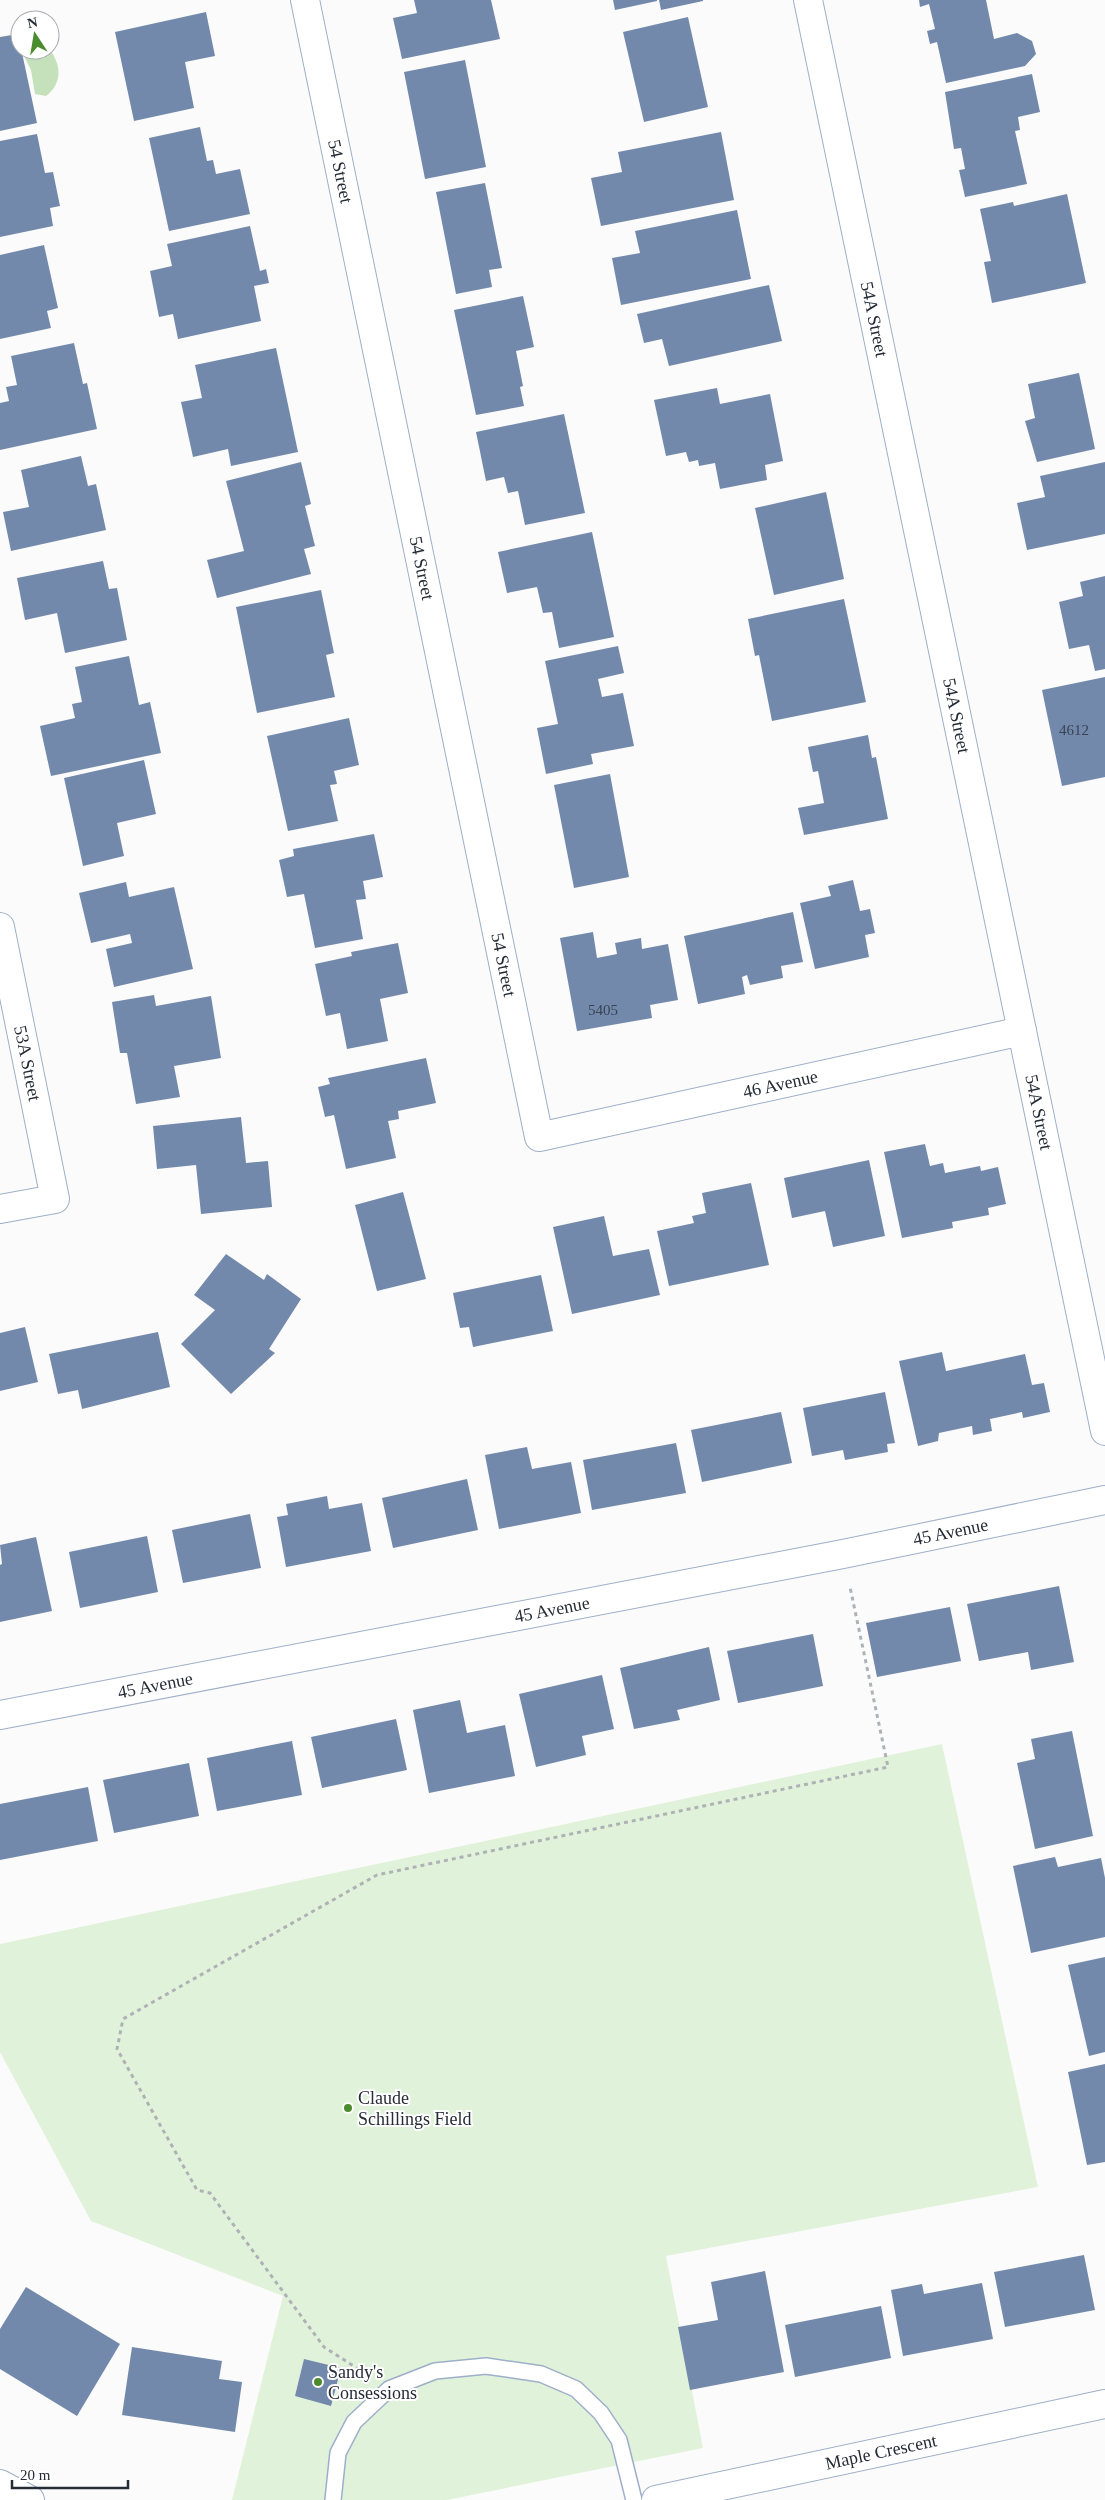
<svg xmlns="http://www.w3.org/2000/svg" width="1105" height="2500" viewBox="0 0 1105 2500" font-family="Georgia,serif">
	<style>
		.green { fill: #e1f2db }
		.water { fill: #c5e1bc }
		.building { fill: #7389ac }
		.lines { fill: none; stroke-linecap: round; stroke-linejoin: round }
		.lane-casing { stroke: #9eafc9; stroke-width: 18 }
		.street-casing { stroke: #9eafc9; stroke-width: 30 }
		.path { stroke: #afb2b5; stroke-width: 3; stroke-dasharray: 4 4; stroke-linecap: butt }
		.lane { stroke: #fff; stroke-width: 15 }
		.street { stroke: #fff; stroke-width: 28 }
		.poi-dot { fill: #4b8c2f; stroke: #fff; stroke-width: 2 }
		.labels { text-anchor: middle; stroke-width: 4; stroke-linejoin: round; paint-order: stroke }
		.number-label { font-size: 15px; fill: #384354 }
		.street-label { font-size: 18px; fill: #252c36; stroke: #fff }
		.poi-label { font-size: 18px; fill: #252c36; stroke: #fff; text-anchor: start }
	</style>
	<rect width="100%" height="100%" fill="#fbfbfb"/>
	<path class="green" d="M 942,1744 L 1038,2187 L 666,2256 L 703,2448 L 447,2500 L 232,2500 L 283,2296 L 91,2221 L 0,2052 L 0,1944 Z"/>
	<path class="water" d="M 25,50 L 50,50 C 62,66 62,84 46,96 L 35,94 L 31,70 L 24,56 Z"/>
	<path class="building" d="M 414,0 L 491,0 L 500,39 L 402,59 L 393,18 L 417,13 Z
		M 613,0 L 657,0 L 657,1 L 615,10 Z
		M 659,0 L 703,0 L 703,1 L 661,10 Z
		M 919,0 L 986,0 L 994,39 L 1017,33 L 1032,41 L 1036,54 L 1025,66 L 946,83 L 937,42 L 930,44 L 927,31 L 935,29 L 929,4 L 920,7 Z
		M 206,12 L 215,56 L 185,62 L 194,108 L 134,121 L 115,32 Z
		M 688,17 L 708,107 L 644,122 L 623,32 Z
		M 18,34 L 37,123 L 0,131 L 0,37 Z
		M 465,60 L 486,167 L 425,179 L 404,72 Z
		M 1032,74 L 1040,112 L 1018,117 L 1020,130 L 1015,131 L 1027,184 L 965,197 L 959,170 L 965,169 L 961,148 L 954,149 L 945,92 Z
		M 200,127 L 207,161 L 213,160 L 216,174 L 240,169 L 250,214 L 169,231 L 149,138 Z
		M 721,132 L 734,200 L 601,226 L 591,178 L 622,172 L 618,152 Z
		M 37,134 L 45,173 L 53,172 L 60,206 L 50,208 L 53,226 L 0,237 L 0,141 Z
		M 485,183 L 502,268 L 489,270 L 492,287 L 456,294 L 436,192 Z
		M 1067,194 L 1086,283 L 992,303 L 984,262 L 991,261 L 980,209 L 1013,202 L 1014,206 Z
		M 737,210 L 751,279 L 621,305 L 612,258 L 640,253 L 635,231 Z
		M 250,226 L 260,271 L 266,269 L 269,283 L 254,286 L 261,321 L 178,339 L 173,314 L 159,317 L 150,271 L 172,266 L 167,244 Z
		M 44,245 L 58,308 L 47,311 L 51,328 L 0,339 L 0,255 Z
		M 769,285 L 782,341 L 669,366 L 662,339 L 644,343 L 637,314 Z
		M 523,296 L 534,347 L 516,351 L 523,386 L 520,387 L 524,406 L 476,415 L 454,310 Z
		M 74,343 L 83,384 L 87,383 L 97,429 L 0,450 L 0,403 L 9,401 L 6,387 L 17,385 L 11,356 Z
		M 276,348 L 298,452 L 231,466 L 228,449 L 193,457 L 181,402 L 202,398 L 195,365 Z
		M 1079,373 L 1095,449 L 1037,462 L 1025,421 L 1035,418 L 1028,384 Z
		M 717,388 L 720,404 L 770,394 L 783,461 L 765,465 L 767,480 L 720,489 L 715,463 L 699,466 L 698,460 L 689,462 L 686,452 L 666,456 L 654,400 Z
		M 564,414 L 585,513 L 525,525 L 518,491 L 508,493 L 504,477 L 486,481 L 476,432 Z
		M 81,456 L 88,486 L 96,484 L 106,530 L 11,551 L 3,512 L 29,507 L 21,470 Z
		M 301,462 L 311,504 L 305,506 L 315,546 L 304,549 L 311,574 L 217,598 L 207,560 L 244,551 L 226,481 Z
		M 1105,462 L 1105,534 L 1027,550 L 1017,503 L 1045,497 L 1040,476 Z
		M 826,492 L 844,579 L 774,595 L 755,508 Z
		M 592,532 L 614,637 L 559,648 L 552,612 L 543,613 L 537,587 L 507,593 L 498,552 Z
		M 103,561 L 109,589 L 117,588 L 127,640 L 65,653 L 57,613 L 25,620 L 17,578 Z
		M 1105,576 L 1105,669 L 1095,671 L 1089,645 L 1069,649 L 1059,602 L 1083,596 L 1080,582 Z
		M 321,590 L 334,653 L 326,655 L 335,697 L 257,713 L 236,607 Z
		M 844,599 L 866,702 L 772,721 L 759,655 L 755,656 L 748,619 Z
		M 618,646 L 624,673 L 598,679 L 602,697 L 623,693 L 634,746 L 591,754 L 593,764 L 546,774 L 537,728 L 558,724 L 545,661 Z
		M 129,656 L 139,705 L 150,702 L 161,753 L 51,776 L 40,726 L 75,718 L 72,704 L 82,702 L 75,667 Z
		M 1105,677 L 1105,777 L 1062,786 L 1042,690 Z
		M 349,718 L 359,765 L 334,771 L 337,784 L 330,785 L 338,821 L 288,831 L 267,736 Z
		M 868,735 L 872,758 L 876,757 L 888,819 L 804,835 L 798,808 L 824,803 L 818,771 L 813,772 L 808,747 Z
		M 144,760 L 156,814 L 117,823 L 124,856 L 83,866 L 64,778 Z
		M 610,774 L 629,877 L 574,888 L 554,785 Z
		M 374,834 L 383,877 L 363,881 L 366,899 L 356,900 L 363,939 L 315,948 L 304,894 L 287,897 L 279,860 L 294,856 L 293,849 Z
		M 853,880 L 860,911 L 870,909 L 875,933 L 865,935 L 869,957 L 815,969 L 800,903 L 831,896 L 828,886 Z
		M 126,882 L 129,897 L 174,887 L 193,969 L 114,987 L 106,949 L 132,943 L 130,934 L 91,943 L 79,893 Z
		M 793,912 L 803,962 L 781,966 L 783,978 L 750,985 L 747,975 L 742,977 L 745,994 L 698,1004 L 684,936 Z
		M 593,932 L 597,958 L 617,954 L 615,943 L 641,938 L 642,949 L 668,944 L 678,1000 L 650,1005 L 652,1018 L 577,1031 L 560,938 Z
		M 398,943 L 408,993 L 380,999 L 388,1041 L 347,1049 L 340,1013 L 326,1016 L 315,964 L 352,956 L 351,952 Z
		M 154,995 L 156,1006 L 211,996 L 221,1058 L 174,1066 L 180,1097 L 136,1104 L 127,1053 L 120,1053 L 112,1002 Z
		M 426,1058 L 436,1103 L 398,1111 L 399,1119 L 388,1121 L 396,1158 L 346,1169 L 334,1115 L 325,1117 L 318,1087 L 330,1084 L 328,1078 Z
		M 241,1117 L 246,1163 L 268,1161 L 272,1207 L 201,1214 L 196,1165 L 157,1169 L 153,1126 Z
		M 925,1144 L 930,1166 L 943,1163 L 945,1173 L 980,1166 L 981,1171 L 998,1167 L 1006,1204 L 988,1208 L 989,1215 L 952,1222 L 953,1228 L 902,1238 L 884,1152 Z
		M 869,1160 L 885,1236 L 833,1247 L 825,1211 L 792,1218 L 784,1178 Z
		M 751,1183 L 769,1265 L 669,1286 L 657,1231 L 694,1223 L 692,1216 L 706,1213 L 702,1193 Z
		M 403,1192 L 426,1279 L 377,1291 L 355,1205 Z
		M 604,1216 L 613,1256 L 649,1249 L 660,1295 L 572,1314 L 553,1227 Z
		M 226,1254 L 264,1280 L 267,1274 L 301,1299 L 269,1349 L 275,1353 L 231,1394 L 181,1344 L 215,1310 L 194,1295 Z
		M 541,1275 L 553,1331 L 473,1347 L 469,1327 L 460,1328 L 453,1293 Z
		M 25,1327 L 38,1382 L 0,1391 L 0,1333 Z
		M 158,1332 L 170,1387 L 82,1409 L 78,1390 L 58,1394 L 49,1354 Z
		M 942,1352 L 946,1371 L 1025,1354 L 1032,1385 L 1044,1383 L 1050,1412 L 1023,1418 L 1022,1412 L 990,1419 L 992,1431 L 973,1435 L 972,1426 L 939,1433 L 938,1441 L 918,1446 L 899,1361 Z
		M 885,1392 L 895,1443 L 887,1444 L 888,1452 L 845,1460 L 843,1450 L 812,1456 L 803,1408 Z
		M 781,1412 L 792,1463 L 702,1482 L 691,1430 Z
		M 676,1443 L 686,1493 L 592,1510 L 583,1460 Z
		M 527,1447 L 532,1469 L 571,1462 L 581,1513 L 499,1529 L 485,1455 Z
		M 467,1479 L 478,1530 L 393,1548 L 382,1498 Z
		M 327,1496 L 329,1509 L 362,1503 L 371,1551 L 286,1567 L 277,1517 L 288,1515 L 286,1504 Z
		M 250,1514 L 261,1568 L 183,1583 L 172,1530 Z
		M 147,1536 L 158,1592 L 80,1608 L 69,1552 Z
		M 36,1537 L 52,1611 L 0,1622 L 0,1565 L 2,1564 L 0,1545 Z
		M 1059,1586 L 1074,1662 L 1031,1670 L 1028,1652 L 979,1661 L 967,1604 Z
		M 950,1607 L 961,1661 L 877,1677 L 866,1623 Z
		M 813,1634 L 823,1686 L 738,1703 L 727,1651 Z
		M 709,1647 L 720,1700 L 677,1710 L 680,1720 L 634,1729 L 620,1668 Z
		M 602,1675 L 614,1729 L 582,1736 L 586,1755 L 536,1767 L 519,1694 Z
		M 460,1700 L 467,1733 L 505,1725 L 515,1776 L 429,1793 L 413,1710 Z
		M 396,1719 L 407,1770 L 322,1788 L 311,1737 Z
		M 1072,1731 L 1093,1836 L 1035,1849 L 1017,1763 L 1035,1759 L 1031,1739 Z
		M 292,1741 L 302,1795 L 217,1811 L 207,1758 Z
		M 189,1763 L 199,1816 L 114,1833 L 103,1780 Z
		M 88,1787 L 98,1841 L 0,1860 L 0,1804 Z
		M 1055,1857 L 1058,1867 L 1101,1858 L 1105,1878 L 1105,1937 L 1031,1953 L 1013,1866 Z
		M 1105,1957 L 1105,2052 L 1089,2056 L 1068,1965 Z
		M 1105,2064 L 1105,2162 L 1087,2165 L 1068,2072 Z
		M 1084,2255 L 1095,2310 L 1005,2327 L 994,2272 Z
		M 765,2271 L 784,2372 L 690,2390 L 678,2327 L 718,2320 L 711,2282 Z
		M 982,2283 L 993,2339 L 903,2356 L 891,2290 L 922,2284 L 924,2294 Z
		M 26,2287 L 120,2344 L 77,2416 L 0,2369 L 0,2329 Z
		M 881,2306 L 891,2358 L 795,2377 L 785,2325 Z
		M 132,2347 L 222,2361 L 219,2379 L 242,2382 L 235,2432 L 122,2415 Z
		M 304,2359 L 341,2368 L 331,2406 L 295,2396 Z"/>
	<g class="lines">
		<defs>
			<path id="lane" d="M 333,2500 L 338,2453 L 354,2422 L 389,2389 L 435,2371 L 486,2366 L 541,2374 L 576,2389 L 601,2413 L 619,2440 L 634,2500"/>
			<g id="street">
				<path id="s1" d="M 305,0 L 539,1137 L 1022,1031"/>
				<path id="s2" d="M 808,0 L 1105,1431"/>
				<path id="s3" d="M 0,927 L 55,1199 L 0,1209"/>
				<path id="s4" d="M 0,1715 L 843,1554 L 1105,1500"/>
				<path d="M 0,2484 L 30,2500"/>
				<path id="s5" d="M 656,2500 L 1105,2404"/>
			</g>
		</defs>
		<use href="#lane" class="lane-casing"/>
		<use href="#street" class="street-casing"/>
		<path class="path" d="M 366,2374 L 324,2347 L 210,2193 L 197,2190 L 117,2049 L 123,2019 L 377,1875 L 888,1767 L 850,1587"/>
		<use href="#lane" class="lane"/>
		<use href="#street" class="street"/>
	</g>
	<g class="poi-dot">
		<circle cx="348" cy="2108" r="5"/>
		<circle cx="318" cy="2382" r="5"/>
	</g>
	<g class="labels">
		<g class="number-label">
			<text x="1074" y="735">4612</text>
			<text x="603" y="1015">5405</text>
		</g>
		<g class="street-label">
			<text dy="6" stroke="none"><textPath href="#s1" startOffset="175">54 Street</textPath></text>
			<text dy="6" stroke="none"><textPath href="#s2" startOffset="326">54A Street</textPath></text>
			<text dy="6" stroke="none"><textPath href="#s1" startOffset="580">54 Street</textPath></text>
			<text dy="6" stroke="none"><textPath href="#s2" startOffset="731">54A Street</textPath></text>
			<text dy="6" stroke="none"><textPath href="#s1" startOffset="985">54 Street</textPath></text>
			<text dy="6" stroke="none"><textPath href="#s3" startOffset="139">53A Street</textPath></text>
			<text dy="6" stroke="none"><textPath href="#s1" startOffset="1408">46 Avenue</textPath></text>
			<text dy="6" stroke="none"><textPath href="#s2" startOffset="1136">54A Street</textPath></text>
			<text dy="6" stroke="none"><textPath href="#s4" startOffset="968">45 Avenue</textPath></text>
			<text dy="6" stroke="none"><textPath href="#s4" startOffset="562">45 Avenue</textPath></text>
			<text dy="6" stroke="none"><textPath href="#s4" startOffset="158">45 Avenue</textPath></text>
			<text dy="6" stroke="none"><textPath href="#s5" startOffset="230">Maple Crescent</textPath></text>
		</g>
		<g class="poi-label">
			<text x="358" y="2104">Claude<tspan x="358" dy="21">Schillings Field</tspan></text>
			<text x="328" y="2378">Sandy's<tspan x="328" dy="21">Consessions</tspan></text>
		</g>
	</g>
	<g transform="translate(35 35) rotate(348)"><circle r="24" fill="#ffffff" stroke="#a8abaf"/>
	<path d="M0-4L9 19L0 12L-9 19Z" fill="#4b8c2f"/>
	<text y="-8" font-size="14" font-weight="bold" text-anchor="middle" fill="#252c36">N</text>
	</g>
	<path d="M12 2480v8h116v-8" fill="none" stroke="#252c36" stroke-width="2.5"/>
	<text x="20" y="2480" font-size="15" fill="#252c36" stroke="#ffffff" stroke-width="4" paint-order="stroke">20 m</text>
</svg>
